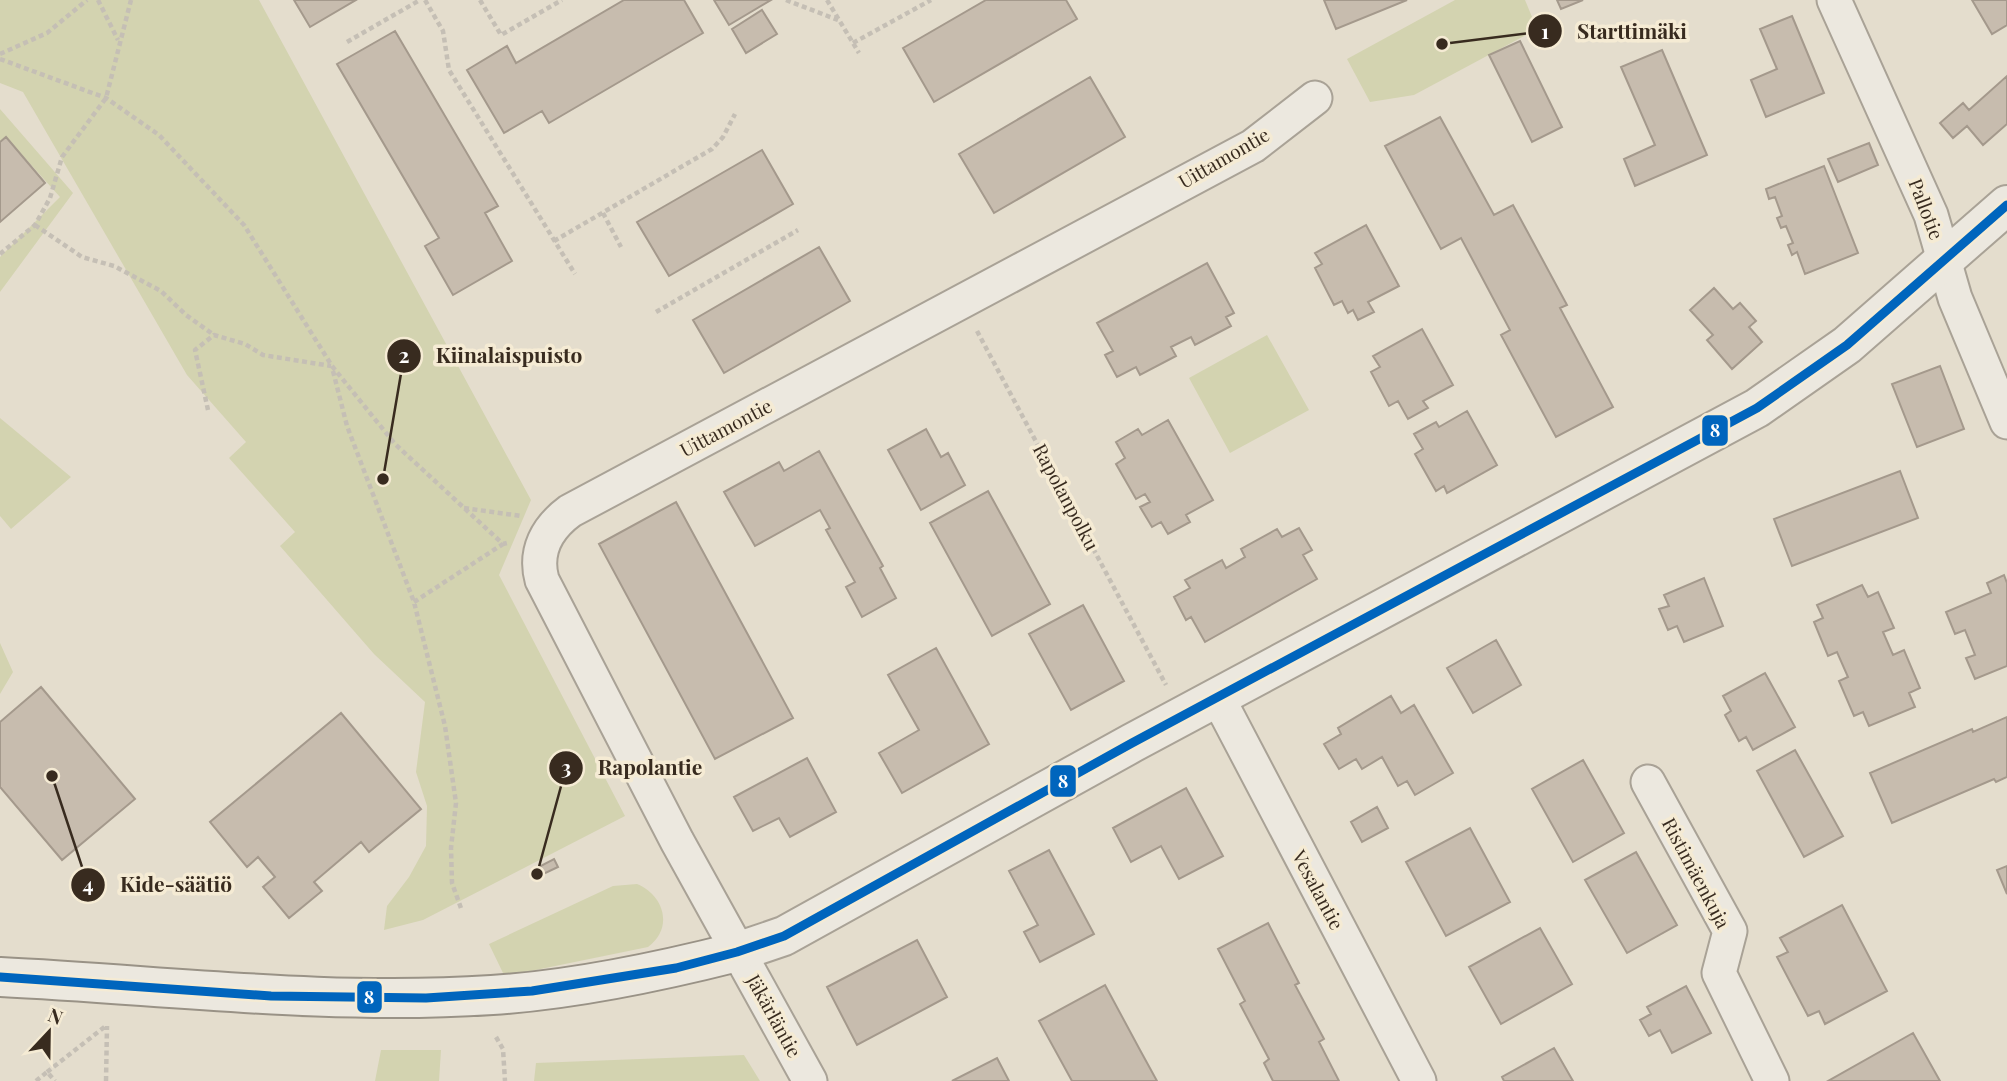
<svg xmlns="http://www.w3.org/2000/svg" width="2007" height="1081" viewBox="0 0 2007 1081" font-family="'Playfair Display',serif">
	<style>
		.green { fill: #d3d3b0 }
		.building { fill: #c7bcae; stroke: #a4998c; stroke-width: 2 }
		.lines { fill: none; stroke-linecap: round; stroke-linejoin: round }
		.minor-casing { stroke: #a9a296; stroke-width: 37 }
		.tertiary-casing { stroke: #a9a296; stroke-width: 42 }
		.secondary-casing { stroke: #999286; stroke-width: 42 }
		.path { stroke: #c5bfb5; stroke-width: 4.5; stroke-dasharray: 5 3.5; stroke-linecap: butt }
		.minor { stroke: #ece8df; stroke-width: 33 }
		.tertiary { stroke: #ece8df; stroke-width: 38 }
		.secondary { stroke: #ece8df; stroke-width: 38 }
		.bus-1-casing { stroke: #f5ebd4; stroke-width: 14 }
		.bus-1 { stroke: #0065bd; stroke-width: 9 }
		.labels { text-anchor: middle; stroke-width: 7; stroke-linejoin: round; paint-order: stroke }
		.street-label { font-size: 19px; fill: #382b1f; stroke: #f5ebd4 }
		.leader { fill: none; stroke: #382b1f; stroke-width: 2.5 }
		.callout-dot { fill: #382b1f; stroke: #f5ebd4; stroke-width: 2.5 }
		.mark-label { font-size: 21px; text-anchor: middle; font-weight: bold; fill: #fff }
		.callout-label { font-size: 21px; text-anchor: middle; font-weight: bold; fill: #382b1f; stroke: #f5ebd4; stroke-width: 7; stroke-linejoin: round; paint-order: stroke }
		.line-badge { stroke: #f5ebd4; stroke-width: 2.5 }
		.badge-label { font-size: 19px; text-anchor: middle; font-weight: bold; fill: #fff }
	</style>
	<rect width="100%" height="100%" fill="#e4ddcd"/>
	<path class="green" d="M 0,0 L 259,0 L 531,500 L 499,575 L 625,816 L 423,920 L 384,930 L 387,906 L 409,877 L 426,846 L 427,806 L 416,772 L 425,702 L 374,654 L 280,546 L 295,532 L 229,458 L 246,442 L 187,375 L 23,92 L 0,83 Z
		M 1455,0 L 1525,0 L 1537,29 L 1414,95 L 1370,102 L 1347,59 Z
		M 0,109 L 73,193 L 0,292 L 0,257 L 60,197 L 6,137 L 0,142 Z
		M 1267,335 L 1309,410 L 1230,453 L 1189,378 Z
		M 0,418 L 71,477 L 11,529 L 0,516 Z
		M 0,643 L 13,672 L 0,694 Z
		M 637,884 C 664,895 674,928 648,947 L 521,973 L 503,973 L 489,944 L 613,886 Z
		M 381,1050 L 441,1050 L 439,1081 L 375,1081 Z
		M 744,1055 L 760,1081 L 534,1081 L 536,1063 Z"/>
	<path class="building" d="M 294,0 L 356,0 L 310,27 Z
		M 624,0 L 684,0 L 703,33 L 549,123 L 542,111 L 504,133 L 467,70 L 507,46 L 516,63 Z
		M 714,0 L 771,0 L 729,25 Z
		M 986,0 L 1066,0 L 1077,19 L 934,102 L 903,48 Z
		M 1324,0 L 1407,0 L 1336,29 Z
		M 1557,0 L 1583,0 L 1561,9 Z
		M 1972,0 L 2007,0 L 2007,25 L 1992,34 Z
		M 762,10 L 777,34 L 746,53 L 732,29 Z
		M 1792,16 L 1824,93 L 1766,117 L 1751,80 L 1777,69 L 1760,29 Z
		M 395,31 L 498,206 L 485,213 L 512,261 L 453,295 L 425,246 L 439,238 L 337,64 Z
		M 1520,41 L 1562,127 L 1532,142 L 1489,55 Z
		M 1662,50 L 1707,155 L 1635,186 L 1624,159 L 1655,145 L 1621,67 Z
		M 2007,76 L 2007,124 L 1983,145 L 1967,126 L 1953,138 L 1940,123 L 1963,103 L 1969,110 Z
		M 1090,77 L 1125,137 L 994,213 L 959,154 Z
		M 1440,117 L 1494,215 L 1513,205 L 1567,305 L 1560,308 L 1613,407 L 1556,437 L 1501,335 L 1510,330 L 1461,238 L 1441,249 L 1385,146 Z
		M 6,137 L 45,183 L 0,222 L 0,142 Z
		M 1869,143 L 1878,165 L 1838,182 L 1828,159 Z
		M 762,150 L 793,204 L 669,276 L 637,222 Z
		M 1824,166 L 1858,253 L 1805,274 L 1797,252 L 1792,255 L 1788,245 L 1793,243 L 1786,226 L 1781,228 L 1777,218 L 1782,216 L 1775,197 L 1769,199 L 1766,189 Z
		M 1366,225 L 1399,286 L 1368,302 L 1374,312 L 1358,320 L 1353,310 L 1348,313 L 1342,301 L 1334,305 L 1315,268 L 1322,264 L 1315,253 Z
		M 819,247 L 850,301 L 724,373 L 693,320 Z
		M 1207,263 L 1234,313 L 1226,317 L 1231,326 L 1195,345 L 1191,337 L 1171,347 L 1176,356 L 1140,375 L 1136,367 L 1117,377 L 1105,355 L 1113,351 L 1097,323 Z
		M 1714,288 L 1733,309 L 1740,303 L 1756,321 L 1749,327 L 1762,342 L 1732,369 L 1707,340 L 1713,335 L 1690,310 Z
		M 1422,329 L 1453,385 L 1423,401 L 1428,408 L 1408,419 L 1398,401 L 1389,406 L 1371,372 L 1380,367 L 1373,356 Z
		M 1940,366 L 1964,429 L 1917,447 L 1892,384 Z
		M 1467,411 L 1497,465 L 1447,493 L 1444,486 L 1436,491 L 1415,454 L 1423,449 L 1414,434 L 1436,422 L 1439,427 Z
		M 1168,420 L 1213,500 L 1186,515 L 1190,522 L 1168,534 L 1161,522 L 1152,527 L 1140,507 L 1150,502 L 1145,494 L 1136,499 L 1116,464 L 1125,458 L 1116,442 L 1138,429 L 1142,435 Z
		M 926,429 L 941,457 L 948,453 L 965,485 L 921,510 L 888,450 Z
		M 819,451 L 883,566 L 880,568 L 896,598 L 862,617 L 846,587 L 855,582 L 826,530 L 830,528 L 820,510 L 755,546 L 724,492 L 779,462 L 784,471 Z
		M 1900,471 L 1918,518 L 1792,566 L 1774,519 Z
		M 988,491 L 1050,604 L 992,636 L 930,523 Z
		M 676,502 L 793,718 L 715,759 L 599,544 Z
		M 1299,528 L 1312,550 L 1303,555 L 1317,579 L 1205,642 L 1191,617 L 1186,620 L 1174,597 L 1190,588 L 1185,580 L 1222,560 L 1226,568 L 1245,557 L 1241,549 L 1277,529 L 1282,537 Z
		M 2004,575 L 2007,583 L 2007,666 L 1975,679 L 1966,658 L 1975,655 L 1965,630 L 1955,634 L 1946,612 L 1991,593 L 1987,583 Z
		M 1704,578 L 1723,626 L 1684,642 L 1677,626 L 1668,630 L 1659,609 L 1669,606 L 1664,595 Z
		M 1862,585 L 1868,597 L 1878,592 L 1894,628 L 1883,632 L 1893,655 L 1904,650 L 1920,688 L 1909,693 L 1915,707 L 1869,726 L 1863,712 L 1854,716 L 1839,681 L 1848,677 L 1837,652 L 1828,656 L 1814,622 L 1823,618 L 1817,605 Z
		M 1083,605 L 1124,681 L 1071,710 L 1029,634 Z
		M 1496,640 L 1521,685 L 1473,713 L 1447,668 Z
		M 936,648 L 989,744 L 902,793 L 879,753 L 919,730 L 888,675 Z
		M 1765,673 L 1795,727 L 1753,750 L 1746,737 L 1739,741 L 1725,715 L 1731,711 L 1723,696 Z
		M 41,687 L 135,799 L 62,860 L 0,787 L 0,722 Z
		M 1391,696 L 1401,713 L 1414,705 L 1453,773 L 1415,795 L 1407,781 L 1398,786 L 1382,757 L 1362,769 L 1356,759 L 1339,769 L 1324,744 L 1341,734 L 1338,728 Z
		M 341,713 L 421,809 L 369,852 L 361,842 L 314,882 L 322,891 L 289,918 L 263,887 L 275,877 L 258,857 L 247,867 L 210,822 Z
		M 2007,717 L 2007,777 L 1996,782 L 1994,779 L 1892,823 L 1870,773 L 1972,729 L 1973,732 Z
		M 1795,750 L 1843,836 L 1804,857 L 1757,771 Z
		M 807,758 L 836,812 L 790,837 L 779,818 L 753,831 L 734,797 Z
		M 1583,760 L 1624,833 L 1573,862 L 1532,789 Z
		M 1186,788 L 1223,856 L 1179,879 L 1161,846 L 1131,862 L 1113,828 Z
		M 1377,807 L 1388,828 L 1362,842 L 1351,822 Z
		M 1470,828 L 1510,902 L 1446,936 L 1406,862 Z
		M 1049,850 L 1094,934 L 1040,962 L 1024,932 L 1038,925 L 1009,871 Z
		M 1636,852 L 1677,925 L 1627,953 L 1585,880 Z
		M 554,859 L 558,867 L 537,877 L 533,870 Z
		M 2007,866 L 2007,894 L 1997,870 Z
		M 1842,905 L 1887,991 L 1825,1024 L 1819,1011 L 1808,1016 L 1777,957 L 1788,952 L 1780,938 Z
		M 1268,923 L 1299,983 L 1295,985 L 1324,1039 L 1319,1042 L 1339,1081 L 1273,1081 L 1264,1063 L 1269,1059 L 1240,1004 L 1245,1001 L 1218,949 Z
		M 1540,928 L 1572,984 L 1501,1024 L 1469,967 Z
		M 917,940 L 947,997 L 857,1045 L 827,987 Z
		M 1105,985 L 1140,1050 L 1157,1081 L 1072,1081 L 1039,1021 Z
		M 1686,986 L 1711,1033 L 1672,1053 L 1660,1030 L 1649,1036 L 1640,1020 L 1651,1014 L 1647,1007 Z
		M 1913,1033 L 1940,1081 L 1828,1081 Z
		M 1554,1048 L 1573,1081 L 1504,1081 L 1502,1077 Z
		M 997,1058 L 1009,1081 L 952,1081 Z"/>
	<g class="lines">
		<defs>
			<path id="minor" d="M 1834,0 L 1931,215 L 1955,298 L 2007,422
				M 1218,698 L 1419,1081
				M 1648,782 L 1730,931 L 1719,973 L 1772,1081
				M 810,1081 L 677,841 L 542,580 C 534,551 547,528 570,511 L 1253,146 L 1315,98"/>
			<path id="tertiary" d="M 737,952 L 784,936 L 1132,743 L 1757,408 L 1847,345 L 2007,205"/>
			<path id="secondary" d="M 0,977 C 164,985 327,1006 492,995 C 574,990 658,972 737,952"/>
		</defs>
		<use href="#minor" class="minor-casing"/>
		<use href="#tertiary" class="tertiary-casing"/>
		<use href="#secondary" class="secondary-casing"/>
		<path class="path" d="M 98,0 L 118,40
			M 425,0 L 443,31 L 449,70 L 575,274
			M 480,0 L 501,35 L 562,0
			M 786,0 L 838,20
			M 827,0 L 859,53
			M 347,42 L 420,0
			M 853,43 L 931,0
			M 0,54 L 47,33 L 87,0
			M 0,59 L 106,98 L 159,135 L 244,225 L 332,366 L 395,444 L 503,544 L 507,543
			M 603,213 L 621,247
			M 35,225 L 82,257 L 114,266 L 161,291 L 186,315 L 214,335
			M 554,241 L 712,149 L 723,137 L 735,114
			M 0,254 L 35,225 L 50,198 L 62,157 L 106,98 L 131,0
			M 656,312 L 798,230
			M 977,331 L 1166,685
			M 333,371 L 347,426 L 414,602 L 445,726 L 456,803 L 451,848 L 452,883 L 462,911
			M 208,410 L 195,350 L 214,335 L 245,344 L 263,355 L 331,366
			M 464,508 L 521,516
			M 414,602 L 503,544
			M 496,1037 L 503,1049 L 505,1081
			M 47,1072 L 107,1025
			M 36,1081 L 47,1072 L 55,1081
			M 106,1081 L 107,1026"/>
		<use href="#minor" class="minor"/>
		<use href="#tertiary" class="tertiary"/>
		<use href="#secondary" class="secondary"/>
		<defs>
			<path id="bus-1" d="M 0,977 L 271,996 L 426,998 L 532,991 L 676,968 L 737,952 L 784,936 L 1132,743 L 1757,408 L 1847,345 L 2007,205"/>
		</defs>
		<use href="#bus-1" class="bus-1-casing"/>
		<use href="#bus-1" class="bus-1"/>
	</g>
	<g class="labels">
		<g class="street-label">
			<text transform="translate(1224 158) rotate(-30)" y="7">Uittamontie</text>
			<text transform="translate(1926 209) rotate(69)" y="7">Pallotie</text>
			<text transform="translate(726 428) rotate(-28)" y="7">Uittamontie</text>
			<text transform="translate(1066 497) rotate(62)" y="7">Rapolanpolku</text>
			<text transform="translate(1696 873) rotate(62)" y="7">Ristimäenkuja</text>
			<text transform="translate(1318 890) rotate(62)" y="7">Vesalantie</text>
			<text transform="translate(774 1016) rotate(61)" y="7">Jäkärläntie</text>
		</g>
	</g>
	<path class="leader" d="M1442 44L1545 31M383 479L404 356M537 874L566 768M52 776L88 885"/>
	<g class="callout-dot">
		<circle cx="1442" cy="44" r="7"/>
		<circle cx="383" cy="479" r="7"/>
		<circle cx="537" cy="874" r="7"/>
		<circle cx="52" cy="776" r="7"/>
		<circle cx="1545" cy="31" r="18"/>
		<circle cx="404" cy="356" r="18"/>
		<circle cx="566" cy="768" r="18"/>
		<circle cx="88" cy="885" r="18"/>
	</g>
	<g class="mark-label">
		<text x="1545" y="39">1</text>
		<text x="404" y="363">2</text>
		<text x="566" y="775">3</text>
		<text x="88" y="892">4</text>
	</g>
	<g class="callout-label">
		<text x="1632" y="39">Starttimäki</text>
		<text x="509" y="363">Kiinalaispuisto</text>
		<text x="650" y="775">Rapolantie</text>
		<text x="176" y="892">Kide-säätiö</text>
	</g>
	<g class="line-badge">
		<rect x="1701" y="414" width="28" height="33" rx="7" fill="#0065bd"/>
		<rect x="1049" y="764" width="28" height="34" rx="7" fill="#0065bd"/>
		<rect x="356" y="980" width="27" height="34" rx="7" fill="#0065bd"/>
	</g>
	<g class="badge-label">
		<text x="1715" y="437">8</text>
		<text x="1063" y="788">8</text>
		<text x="369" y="1004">8</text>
	</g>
	<g transform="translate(49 1032) rotate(22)" stroke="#f5ebd4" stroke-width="5" paint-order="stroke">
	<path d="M0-5L12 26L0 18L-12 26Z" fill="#382b1f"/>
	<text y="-10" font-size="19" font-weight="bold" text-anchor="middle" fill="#382b1f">N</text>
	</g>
</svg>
